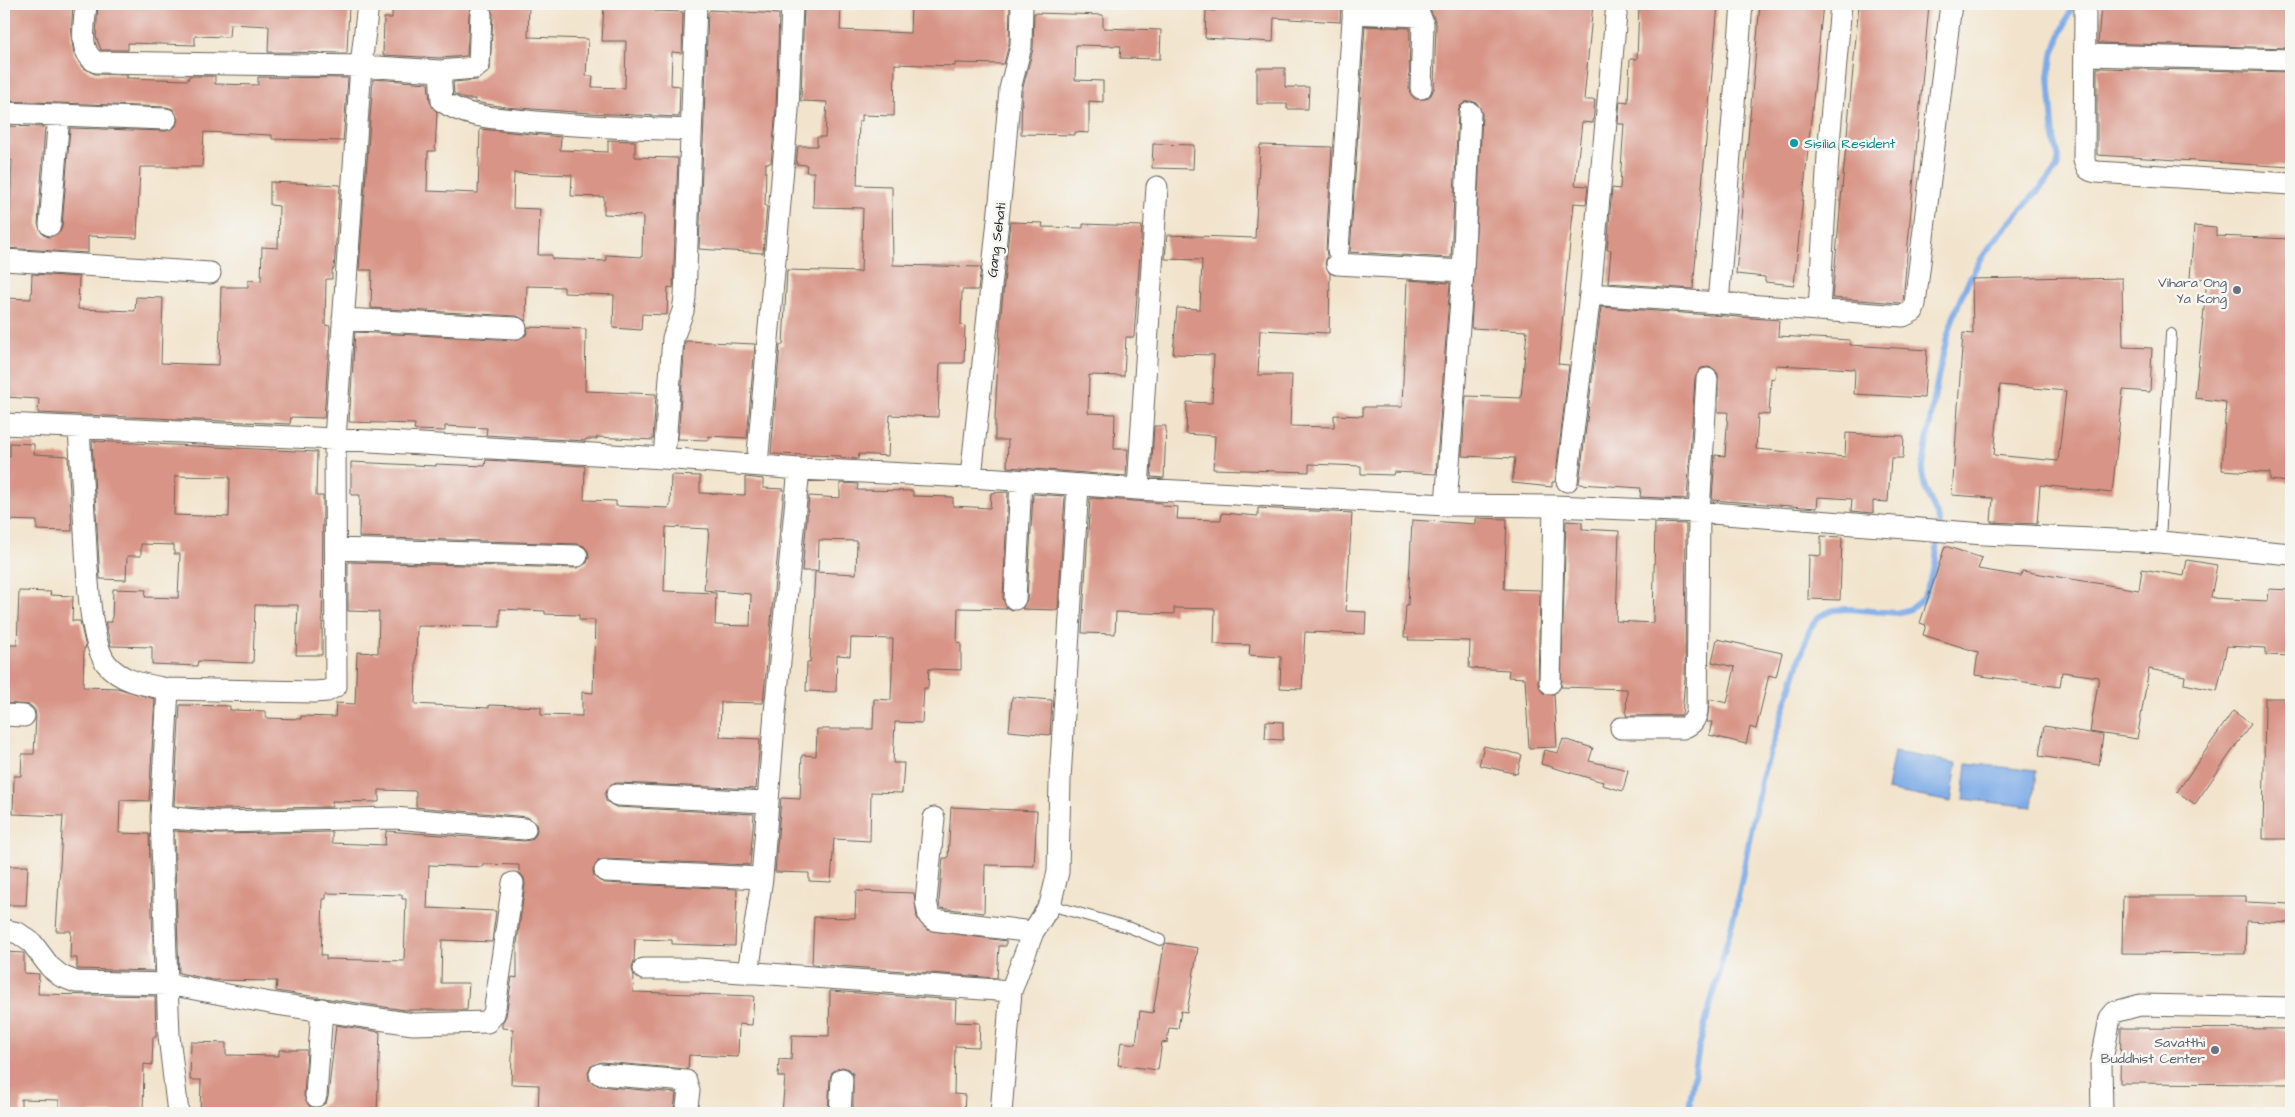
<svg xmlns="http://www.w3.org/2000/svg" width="2295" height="1117" viewBox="0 0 2295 1117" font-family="'Architects Daughter',sans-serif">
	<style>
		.water { fill: #7eace7; stroke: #4d6482 }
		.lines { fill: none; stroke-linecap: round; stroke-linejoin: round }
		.stream { stroke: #7eace7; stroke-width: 6 }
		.building { fill: #d89486; fill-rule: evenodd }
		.lane-casing { stroke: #67625a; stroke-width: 12 }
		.street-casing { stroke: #67625a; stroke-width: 23 }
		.lane { stroke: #fff; stroke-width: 10 }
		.street { stroke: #fff; stroke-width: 21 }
		.culture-dot { fill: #0f9aa8; stroke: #f6f6f2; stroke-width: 2 }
		.worship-dot { fill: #6b7280; stroke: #f6f6f2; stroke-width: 2 }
		.labels { text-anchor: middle; stroke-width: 5; stroke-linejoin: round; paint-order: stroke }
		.culture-label { font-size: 14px; fill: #0d838f; stroke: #f6f6f2; text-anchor: start }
		.street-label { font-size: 14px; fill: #1c1c1c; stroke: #f6f6f2 }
		.worship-label { font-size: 14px; fill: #5b616d; stroke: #f6f6f2; text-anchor: end }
	</style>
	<rect width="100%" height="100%" fill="#f6f6f2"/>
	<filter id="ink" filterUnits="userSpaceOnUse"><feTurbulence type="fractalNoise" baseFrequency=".02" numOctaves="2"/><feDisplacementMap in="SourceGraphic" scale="10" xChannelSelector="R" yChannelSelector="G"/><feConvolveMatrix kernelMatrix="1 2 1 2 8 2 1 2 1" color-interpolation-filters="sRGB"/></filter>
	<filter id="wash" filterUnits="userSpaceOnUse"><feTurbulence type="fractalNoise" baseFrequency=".0096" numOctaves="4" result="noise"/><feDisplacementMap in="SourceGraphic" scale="20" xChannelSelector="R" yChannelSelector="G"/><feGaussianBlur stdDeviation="1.12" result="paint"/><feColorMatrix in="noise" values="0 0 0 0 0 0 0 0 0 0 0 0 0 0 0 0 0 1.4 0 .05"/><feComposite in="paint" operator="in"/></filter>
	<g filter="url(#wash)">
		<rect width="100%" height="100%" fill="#f2e4cc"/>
		<path class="water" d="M 1894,752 L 1957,763 L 1951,802 L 1887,790 Z
			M 1967,763 L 2036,771 L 2032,807 L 1963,799 Z"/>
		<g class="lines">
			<path class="stream" d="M 1688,1113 L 1699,1047 L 1736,908 L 1761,780 L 1810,628 L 1820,616 L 1833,610 L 1848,609 L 1896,613 L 1910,609 L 1923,599 L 1935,567 L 1940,522 L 1925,488 L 1922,473 C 1935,398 1941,313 1988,249 C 2009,221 2035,196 2057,168 L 2059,158 L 2054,138 L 2049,77 L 2052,56 L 2073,4"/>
		</g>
		<g id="blocks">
			<path class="building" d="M 4,4 L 73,4 L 71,36 L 74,54 L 82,67 L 95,74 L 127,75 L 127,78 L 188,80 L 189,76 L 215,76 L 215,84 L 258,85 L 258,77 L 348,78 L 343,141 L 272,139 L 272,135 L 204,132 L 202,167 L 140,167 L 137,238 L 88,236 L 88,253 L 4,248 L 4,232 L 9,233 L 12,160 L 4,160 L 4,126 L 45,127 L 38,224 L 43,235 L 49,237 L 60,232 L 62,226 L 70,128 L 166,131 L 176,126 L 178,119 L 173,109 L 166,107 L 4,101 Z
				M 98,4 L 258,4 L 258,5 L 296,7 L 296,4 L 349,4 L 347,53 L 268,52 L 269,26 L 230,24 L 229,37 L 195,36 L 195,45 L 128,43 L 128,50 L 101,50 L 96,36 Z
				M 392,4 L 474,4 L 469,14 L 467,56 L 440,58 L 383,55 L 384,18 L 392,18 Z
				M 488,4 L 529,4 L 528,37 L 588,39 L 586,76 L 593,76 L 592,87 L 625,88 L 626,41 L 602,41 L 604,4 L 655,4 L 655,11 L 683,12 L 682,53 L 672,52 L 671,85 L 680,86 L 679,117 L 589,113 L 505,107 L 475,102 L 475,99 L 465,99 L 457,95 L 454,94 L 453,82 L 477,80 L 490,70 L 493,14 Z
				M 804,4 L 841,4 L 840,30 L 910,33 L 911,4 L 1010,4 L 1009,44 L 1004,64 L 955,63 L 955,66 L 895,64 L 894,116 L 862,115 L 862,121 L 859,121 L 857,185 L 892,186 L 893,265 L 981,267 L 978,290 L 962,290 L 961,325 L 965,326 L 964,363 L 940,363 L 938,417 L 890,415 L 888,456 L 859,454 L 858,459 L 841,458 L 841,456 L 771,454 L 780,345 L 783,345 L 787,270 L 861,272 L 863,208 L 813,207 L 814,172 L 806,172 L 807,165 L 796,164 L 798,146 L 817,146 L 817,137 L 825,137 L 827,102 L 801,101 Z
				M 1215,4 L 1341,4 L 1340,22 L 1274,18 L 1273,42 L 1205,38 L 1206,10 L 1215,11 Z
				M 1421,4 L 1593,4 L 1584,100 L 1595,100 L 1593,123 L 1582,122 L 1575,185 L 1588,186 L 1586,204 L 1574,203 L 1558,364 L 1569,365 L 1555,482 L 1552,482 L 1552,487 L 1512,483 L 1515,458 L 1462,456 L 1466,396 L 1521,398 L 1527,331 L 1471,328 L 1482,114 L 1477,103 L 1471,101 L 1465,102 L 1460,106 L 1458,112 L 1451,258 L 1350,252 L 1365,26 L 1410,28 L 1409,88 L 1410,94 L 1415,99 L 1426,99 L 1431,95 L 1434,88 L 1436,24 L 1431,11 L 1428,6 Z
				M 1639,4 L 1718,4 L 1693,289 L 1608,283 L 1611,250 L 1607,250 L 1612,188 L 1620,189 L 1621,169 L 1624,124 L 1618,124 L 1620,101 L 1628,102 L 1630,59 L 1637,59 Z
				M 1760,4 L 1823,4 L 1794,285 L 1765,282 L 1765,277 L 1736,274 Z
				M 1859,4 L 1929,4 L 1903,301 L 1900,303 L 1832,298 Z
				M 2101,4 L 2256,4 L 2291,6 L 2291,48 L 2098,43 Z
				M 710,10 L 779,14 L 776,110 L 771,163 L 766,163 L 765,206 L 767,206 L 763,253 L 699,249 L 708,13 Z
				M 1034,13 L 1103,15 L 1103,28 L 1161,30 L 1160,59 L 1120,58 L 1121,46 L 1076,45 L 1075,80 L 1103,81 L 1103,102 L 1089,101 L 1089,133 L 1075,132 L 1075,135 L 1021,134 L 1022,91 L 1033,49 Z
				M 1257,68 L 1285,68 L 1285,87 L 1309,87 L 1308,109 L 1287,109 L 1287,104 L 1257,104 Z
				M 2097,68 L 2291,72 L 2291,167 L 2097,155 Z
				M 373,79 L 428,83 L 430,102 L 437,112 L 435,151 L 428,151 L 427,191 L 478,193 L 480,129 L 561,137 L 560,150 L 608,152 L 608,140 L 635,141 L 635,157 L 678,158 L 673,288 L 668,287 L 667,315 L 642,314 L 641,330 L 613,328 L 614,295 L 564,293 L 564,287 L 527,286 L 526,321 L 517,316 L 371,308 L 372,270 L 359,270 ZM 514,173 L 572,175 L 571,196 L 604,197 L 604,214 L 643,216 L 642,257 L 606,255 L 606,261 L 552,259 L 552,255 L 538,255 L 540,209 L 513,208 Z
				M 1153,144 L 1194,145 L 1193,169 L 1152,168 Z
				M 1260,145 L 1332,147 L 1326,249 L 1327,256 L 1325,264 L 1330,274 L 1329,333 L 1260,330 L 1258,375 L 1292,375 L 1290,426 L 1334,427 L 1334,415 L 1363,416 L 1363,407 L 1402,407 L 1407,280 L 1450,283 L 1436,474 L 1394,472 L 1393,475 L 1361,474 L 1361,466 L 1309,464 L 1309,472 L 1213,469 L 1215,436 L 1186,434 L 1187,402 L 1212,403 L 1214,355 L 1173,354 L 1177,308 L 1200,309 L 1202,260 L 1165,259 L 1167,235 L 1255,238 Z
				M 270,182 L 340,185 L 334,269 L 332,269 L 332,279 L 326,279 L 325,325 L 330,326 L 324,418 L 291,417 L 290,424 L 38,413 L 39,399 L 4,397 L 4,298 L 31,299 L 32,274 L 79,277 L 78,309 L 135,311 L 136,297 L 163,298 L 161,363 L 219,365 L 221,287 L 248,287 L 248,280 L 261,281 L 262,247 L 278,248 L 279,206 L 270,205 Z
				M 1010,222 L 1043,223 L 1042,227 L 1083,228 L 1083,224 L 1142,226 L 1134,337 L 1126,337 L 1124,376 L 1089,375 L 1088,413 L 1115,414 L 1114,449 L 1128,449 L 1126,476 L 1007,467 L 1008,440 L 995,440 L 995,416 L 1000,324 Z
				M 2194,226 L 2216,228 L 2216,236 L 2291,239 L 2291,467 L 2289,482 L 2270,480 L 2270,473 L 2222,470 L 2226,402 L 2195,398 L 2207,279 L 2190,278 Z
				M 2079,277 L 2079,279 L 2122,278 L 2123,347 L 2152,348 L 2150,392 L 2123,390 L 2112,493 L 2040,485 L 2037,524 L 1991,522 L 1993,498 L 1952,495 L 1963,333 L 1973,334 L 1972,279 ZM 2000,385 L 2066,391 L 2058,461 L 1994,455 Z
				M 1601,307 L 1779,320 L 1778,336 L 1850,340 L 1850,345 L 1927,350 L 1924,398 L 1854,394 L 1855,369 L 1776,365 L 1775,379 L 1771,378 L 1769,415 L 1758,414 L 1756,449 L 1845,457 L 1846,433 L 1904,436 L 1903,458 L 1891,458 L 1888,502 L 1873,501 L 1873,513 L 1851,511 L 1852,499 L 1818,497 L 1817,508 L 1712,500 L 1715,455 L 1725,456 L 1728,412 L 1718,412 L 1718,374 L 1714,369 L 1708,367 L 1701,368 L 1695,378 L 1687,499 L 1640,497 L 1641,488 L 1579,484 Z
				M 528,327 L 586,329 L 585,391 L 656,394 L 653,440 L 597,437 L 597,439 L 586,439 L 585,441 L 486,435 L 487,428 L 445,426 L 445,431 L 414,430 L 415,424 L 349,422 L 355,332 L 515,340 L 526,335 Z
				M 685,341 L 755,344 L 747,438 L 709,436 L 709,440 L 678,439 Z
				M 1154,426 L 1166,426 L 1164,478 L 1151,477 Z
				M 92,441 L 317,452 L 316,496 L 323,496 L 322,655 L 296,655 L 298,605 L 255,605 L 253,663 L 198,661 L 197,666 L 152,664 L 152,647 L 111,646 L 105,622 L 112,622 L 113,589 L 146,590 L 145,597 L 178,598 L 180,554 L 174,554 L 174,545 L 141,544 L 141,556 L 127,556 L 126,580 L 100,579 ZM 175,476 L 230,477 L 229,517 L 174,515 Z
				M 10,443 L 34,444 L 34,454 L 68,456 L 72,531 L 37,530 L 37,521 L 4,520 L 4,457 L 10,457 Z
				M 486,460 L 585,466 L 584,500 L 616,501 L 616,506 L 668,508 L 670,506 L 671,475 L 700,476 L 700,493 L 745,495 L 745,477 L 763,479 L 763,488 L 784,489 L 763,703 L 721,702 L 720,737 L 760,739 L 756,789 L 618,783 L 611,784 L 605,794 L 606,801 L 616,807 L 754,814 L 750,865 L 606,859 L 599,860 L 593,870 L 594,877 L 604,883 L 737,889 L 735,946 L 672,944 L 672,940 L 635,939 L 634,961 L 632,969 L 634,976 L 633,992 L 754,996 L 752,1025 L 739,1024 L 738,1057 L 689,1055 L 688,1069 L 601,1062 L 590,1067 L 588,1073 L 589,1080 L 599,1086 L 676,1093 L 674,1110 L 639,1109 L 639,1113 L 585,1112 L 585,1113 L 538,1113 L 539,1085 L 511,1084 L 513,1029 L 502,1028 L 502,1023 L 506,1016 L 512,977 L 517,978 L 517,943 L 525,885 L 524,878 L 519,872 L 519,865 L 483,864 L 483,867 L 429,865 L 427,908 L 496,911 L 492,942 L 442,940 L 441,983 L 469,983 L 467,1010 L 405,1010 L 276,991 L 277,981 L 213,980 L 179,973 L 174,831 L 219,834 L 332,832 L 332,843 L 385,845 L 386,831 L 524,841 L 531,840 L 535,836 L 537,830 L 536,823 L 527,817 L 416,807 L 416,791 L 379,790 L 379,802 L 332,801 L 332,807 L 219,809 L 174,806 L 180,705 L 230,706 L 230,710 L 266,711 L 266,718 L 301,719 L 301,716 L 335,717 L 336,703 L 355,704 L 357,652 L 378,653 L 379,612 L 348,611 L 348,562 L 577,568 L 587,563 L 589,557 L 588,551 L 584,546 L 577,544 L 359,537 L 360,495 L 351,495 L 351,462 L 436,466 L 436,464 L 485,466 ZM 666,527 L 709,529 L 704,590 L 751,594 L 750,626 L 715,625 L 716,593 L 664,591 ZM 500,609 L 545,611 L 545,614 L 579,615 L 579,620 L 595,620 L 593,693 L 582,692 L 582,716 L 541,715 L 541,707 L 489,705 L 489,708 L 415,704 L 417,626 L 500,627 ZM 326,893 L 402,895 L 402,899 L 406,899 L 404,961 L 326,959 L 326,955 L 321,955 L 323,899 L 326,899 Z
				M 840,483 L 858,484 L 857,490 L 913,491 L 913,496 L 953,497 L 953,506 L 990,508 L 991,493 L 1008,492 L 1003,598 L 1007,609 L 958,608 L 957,642 L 961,643 L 961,670 L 929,669 L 928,688 L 924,688 L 922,723 L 895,722 L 893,763 L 904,763 L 902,793 L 871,792 L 870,841 L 834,839 L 831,882 L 809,881 L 809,873 L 775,872 L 781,798 L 800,799 L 802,755 L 816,756 L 817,729 L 873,729 L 874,699 L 891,700 L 893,639 L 851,638 L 850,656 L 837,655 L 836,692 L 806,691 L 807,662 L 810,662 L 815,572 L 856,574 L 857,541 L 819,540 L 818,571 L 802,571 L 809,496 L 840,498 Z
				M 1033,494 L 1065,496 L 1058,610 L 1022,609 L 1027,600 Z
				M 1090,498 L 1162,503 L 1162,506 L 1178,507 L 1177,519 L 1221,520 L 1222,513 L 1258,516 L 1258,508 L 1352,513 L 1346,611 L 1366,612 L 1365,634 L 1305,632 L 1302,689 L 1280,688 L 1281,657 L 1249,655 L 1250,645 L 1214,644 L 1215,609 L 1174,608 L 1174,614 L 1116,612 L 1115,634 L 1082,633 Z
				M 1476,518 L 1507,519 L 1504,589 L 1540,590 L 1538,683 L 1543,693 L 1554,694 L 1557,747 L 1529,748 L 1525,678 L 1508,677 L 1509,670 L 1469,668 L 1470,641 L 1408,640 L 1409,637 L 1404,637 L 1406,605 L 1408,605 L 1412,520 L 1476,524 Z
				M 1566,521 L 1582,522 L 1582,529 L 1619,531 L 1616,621 L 1653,623 L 1655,523 L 1686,524 L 1685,679 L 1682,715 L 1626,716 L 1627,689 L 1561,687 Z
				M 1821,536 L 1842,537 L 1840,600 L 1808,599 L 1809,555 L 1821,556 Z
				M 1945,546 L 1982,558 L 1978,569 L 2021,576 L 2022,571 L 2139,590 L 2142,569 L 2184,576 L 2187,560 L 2217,565 L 2211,598 L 2268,601 L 2269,589 L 2291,590 L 2291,656 L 2266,655 L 2266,648 L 2227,646 L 2217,691 L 2184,684 L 2185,676 L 2149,669 L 2137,739 L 2090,732 L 2099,677 L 2062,672 L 2060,687 L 1975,675 L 1978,652 L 1923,635 L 1926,625 L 1920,623 Z
				M 19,591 L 51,592 L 50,595 L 73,596 L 72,621 L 80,621 L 86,648 L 84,648 L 83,687 L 117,688 L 155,699 L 149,801 L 120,800 L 119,833 L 149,834 L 154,971 L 77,969 L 77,958 L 70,958 L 71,931 L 56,931 L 63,816 L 13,814 L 14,776 L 21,776 L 22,754 L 34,754 L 36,716 L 35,710 L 30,705 L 4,703 L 4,645 L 17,645 Z
				M 1717,639 L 1782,653 L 1776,677 L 1769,675 L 1756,729 L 1750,727 L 1746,744 L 1709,735 L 1712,722 L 1707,722 L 1710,699 L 1727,703 L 1735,667 L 1712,662 Z
				M 1012,697 L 1052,700 L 1050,735 L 1009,731 Z
				M 2265,698 L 2291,698 L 2291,839 L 2263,839 Z
				M 2233,711 L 2251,724 L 2195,804 L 2177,792 Z
				M 1266,721 L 1283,722 L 1283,740 L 1265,739 Z
				M 2044,726 L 2103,735 L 2099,765 L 2039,756 Z
				M 1563,739 L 1593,748 L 1589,761 L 1628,770 L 1623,791 L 1602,785 L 1603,782 L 1541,764 L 1544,750 L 1558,753 Z
				M 1484,746 L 1522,755 L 1517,774 L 1479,765 Z
				M 951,807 L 1037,811 L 1034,866 L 985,865 L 984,913 L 940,908 L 939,900 L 943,858 L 948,858 Z
				M 4,866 L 28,866 L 26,905 L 4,905 Z
				M 856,891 L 914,893 L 917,918 L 927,930 L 1006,941 L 1006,946 L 999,946 L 997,978 L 812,964 L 814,917 L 855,918 Z
				M 2123,896 L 2246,896 L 2246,902 L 2291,904 L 2291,923 L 2246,921 L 2245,954 L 2122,953 Z
				M 1166,943 L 1198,948 L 1187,1012 L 1181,1011 L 1178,1029 L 1169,1028 L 1167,1043 L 1162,1042 L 1158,1070 L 1118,1065 L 1121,1042 L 1136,1044 L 1140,1011 L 1153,1013 L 1164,946 Z
				M 4,952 L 24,953 L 24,973 L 39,974 L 38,994 L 155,996 L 156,1037 L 153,1037 L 152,1065 L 144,1064 L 143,1113 L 59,1113 L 59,1100 L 21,1099 L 21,1113 L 4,1113 Z
				M 830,991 L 956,1000 L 955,1022 L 980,1023 L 979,1047 L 955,1046 L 954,1094 L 965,1095 L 964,1112 L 853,1113 L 853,1074 L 849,1069 L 842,1067 L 832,1072 L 830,1078 L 828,1113 L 782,1113 L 785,1077 L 778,1077 L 779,1059 L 791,1060 L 792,1035 L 829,1036 Z
				M 336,1025 L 380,1032 L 377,1113 L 200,1113 L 201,1080 L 190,1080 L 191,1042 L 226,1043 L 226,1055 L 279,1056 L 279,1050 L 307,1050 L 304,1096 L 309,1106 L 316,1108 L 326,1103 L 328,1097 Z
				M 2121,1028 L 2291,1029 L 2291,1084 L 2120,1083 Z"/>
		</g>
	</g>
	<g filter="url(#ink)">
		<use href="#blocks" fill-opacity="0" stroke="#67625a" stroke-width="1"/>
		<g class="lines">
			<defs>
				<path id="lane" d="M 2160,542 L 2171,334
					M 1050,905 L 1131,928 L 1160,940"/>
				<path id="street" d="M 86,4 C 85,23 77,51 96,62 L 361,66 L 440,71 L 442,101 C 466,118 497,118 526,121 C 581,127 636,128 691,130
					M 2085,4 L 2084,160 C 2086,168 2088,171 2097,172 L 2291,184
					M 1353,13 L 1420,16 L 1423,24 L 1421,88
					M 2086,55 L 2291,60
					M 440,71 L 475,68 L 479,65 L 481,14
					M 4,113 L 166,119
					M 50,225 L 59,115
					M 1338,250 L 1354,4
					M 4,260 L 210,273
					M 1337,264 L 1463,271
					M 1590,294 L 1903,316 L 1913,311 L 1915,304 L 1951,4
					M 1718,304 L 1742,4
					M 1819,310 L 1828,155 L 1841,4
					M 343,319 L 516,328
					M 4,424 L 335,439 L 664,458 L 799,469 L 971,477 L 1138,489 L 1446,505 L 1554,506 L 1699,512 L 1984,534 L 2160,542 L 2291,554
					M 79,428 C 81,462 83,497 85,531 C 87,562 88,638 106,663 C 121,682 146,685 168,689
					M 664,458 L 673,338 L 683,311 L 685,297 L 696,4
					M 757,465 L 788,111 L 792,4
					M 971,477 L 1002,182 L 1010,89 L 1021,46 L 1022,4
					M 1567,481 L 1590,294 L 1617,4
					M 1138,489 L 1157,187
					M 1446,505 L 1463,271 L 1470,113
					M 336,549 L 577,556
					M 1015,599 L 1021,481
					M 1550,683 L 1554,506
					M 4,715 L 24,716
					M 1621,728 L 1683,728 C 1692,724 1695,721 1697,711 L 1699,512 L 1707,379
					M 617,795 L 767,802
					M 161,817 L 219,822 L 394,818 L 525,829
					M 934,818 L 926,901 L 929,916 L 934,920 L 1033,932
					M 605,871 L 762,878
					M 4,930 L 18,933 L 32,943 L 50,967 L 61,976 L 76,982 L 168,984 L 270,1003 L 413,1024 L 487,1022 L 494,1014 L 513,883
					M 644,969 L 698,969 L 1011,991
					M 748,973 L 762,878 L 775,712 L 799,469
					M 600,1074 L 686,1081 L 689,1091 L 686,1113
					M 316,1096 L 322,1009
					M 178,1113 L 169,1036 L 161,817 L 168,689 L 314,692 L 327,691 L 336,686 L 335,439 L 361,66 L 368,4
					M 840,1113 L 842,1079
					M 1001,1113 L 1011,991 L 1033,932 L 1050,905 L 1058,872 L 1060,779 L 1078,486
					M 2102,1113 L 2101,1065 L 2110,1018 L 2115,1012 L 2140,1005 L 2291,1008"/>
			</defs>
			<use href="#lane" class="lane-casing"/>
			<use href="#street" class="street-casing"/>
			<use href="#lane" class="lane"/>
			<use href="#street" class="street"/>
		</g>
	</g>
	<circle class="culture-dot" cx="1794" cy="143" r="5"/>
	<g class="worship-dot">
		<circle cx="2237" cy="290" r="5"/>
		<circle cx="2215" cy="1050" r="5"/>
	</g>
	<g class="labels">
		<g class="culture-label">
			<text x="1804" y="148">Sisilia Resident</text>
		</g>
		<g class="street-label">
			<text transform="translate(996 240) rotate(-83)" y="5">Gang Sehati</text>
		</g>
		<g class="worship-label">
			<text x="2227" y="287">Vihara Ong<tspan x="2227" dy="16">Ya Kong</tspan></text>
			<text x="2205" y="1047">Savatthi<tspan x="2205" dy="16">Buddhist Center</tspan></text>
		</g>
	</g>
	<rect width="2295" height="1117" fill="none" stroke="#f6f6f2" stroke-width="20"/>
</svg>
